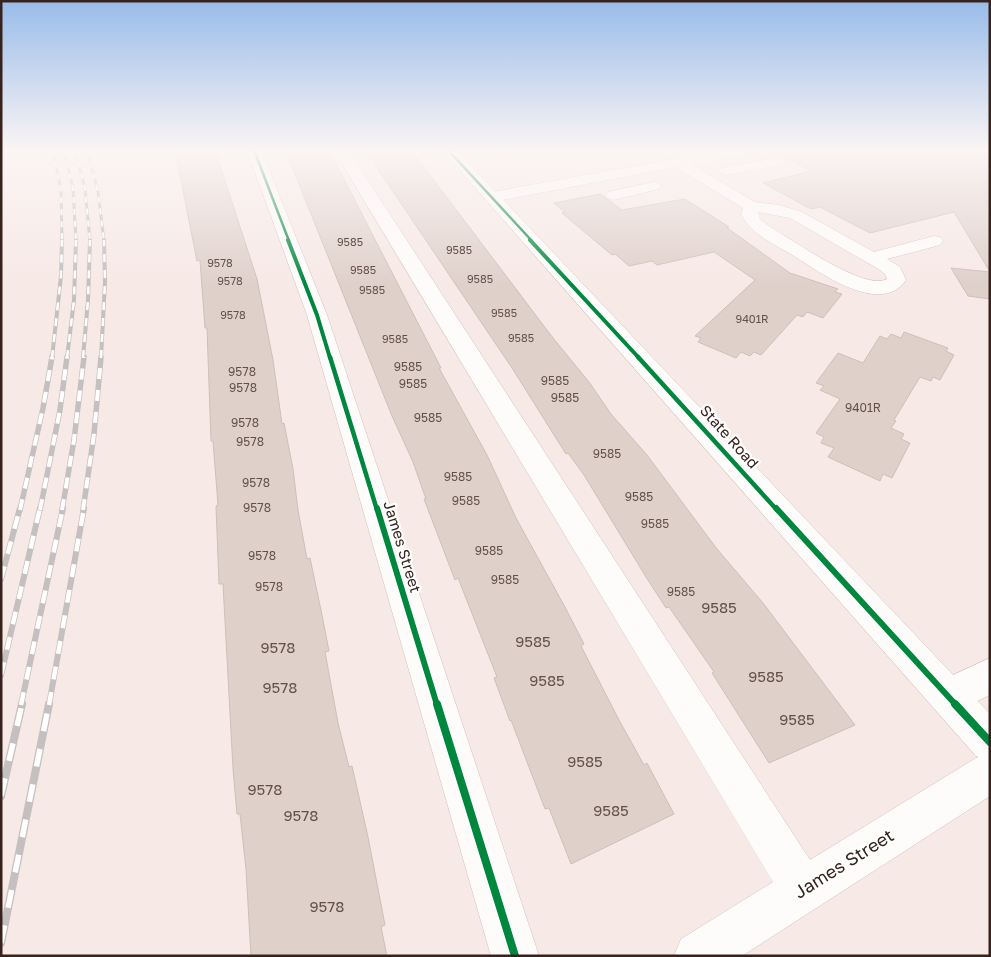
<svg xmlns="http://www.w3.org/2000/svg" width="991" height="957" viewBox="0 0 991 957" font-family="'Golos Text',sans-serif">
	<style>
		.building { fill: #dfd0ca; stroke: #cfbfb8 }
		.lines { fill: none; stroke-linecap: round; stroke-linejoin: round }
		.minor-casing { stroke: #d3c2be; stroke-width: 1 }
		.major-casing { stroke: #d3c2be; stroke-width: 1 }
		.minor { fill: #fefcfb; fill-rule: evenodd }
		.major { fill: #fefcfb; fill-rule: evenodd }
		.rail-far4-casing { stroke: #c5c0bf; stroke-width: 3 }
		.rail-far3-casing { stroke: #c5c0bf; stroke-width: 4 }
		.rail-far2-casing { stroke: #c5c0bf; stroke-width: 5.5 }
		.rail-far1-casing { stroke: #c5c0bf; stroke-width: 6 }
		.rail-casing { stroke: #c5c0bf; stroke-width: 8 }
		.rail-far4 { stroke: #fff; stroke-width: 2; stroke-dasharray: 6; stroke-linecap: butt }
		.rail-far3 { stroke: #fff; stroke-width: 2.5; stroke-dasharray: 8; stroke-linecap: butt }
		.rail-far2 { stroke: #fff; stroke-width: 4; stroke-dasharray: 11; stroke-linecap: butt }
		.rail-far1 { stroke: #fff; stroke-width: 4.5; stroke-dasharray: 13; stroke-linecap: butt }
		.rail { stroke: #fff; stroke-width: 5.5; stroke-dasharray: 18; stroke-linecap: butt }
		.cycleway-far4-casing { stroke: #fff; stroke-width: 4.5 }
		.cycleway-far3-casing { stroke: #fff; stroke-width: 6 }
		.cycleway-far2-casing { stroke: #fff; stroke-width: 8 }
		.cycleway-far1-casing { stroke: #fff; stroke-width: 9 }
		.cycleway-casing { stroke: #fff; stroke-width: 11 }
		.cycleway-far4 { stroke: #00873e; stroke-width: 2.5 }
		.cycleway-far3 { stroke: #00873e; stroke-width: 4 }
		.cycleway-far2 { stroke: #00873e; stroke-width: 4.5 }
		.cycleway-far1 { stroke: #00873e; stroke-width: 6 }
		.cycleway { stroke: #00873e; stroke-width: 8 }
		.labels { text-anchor: middle; stroke-width: 4.5; stroke-linejoin: round; paint-order: stroke }
		.far-number-label { font-size: 11px; fill: #64504b }
		.number-label { font-size: 12px; fill: #64504b }
		.street-label { font-size: 15px; fill: #37221d; stroke: #fff }
		.near-number-label { font-size: 15px; fill: #64504b }
		.near-street-label { font-size: 18px; fill: #37221d; stroke: #fff }
	</style>
	<rect width="100%" height="100%" fill="#f7e9e6"/>
	<path class="building" d="M 175,150 L 215,150 L 257,279 L 273,360 L 282,424 L 284,423 L 293,469 L 298,510 L 307,559 L 310,558 L 322,615 L 329,651 L 325,652 L 338,723 L 349,767 L 352,766 L 368,837 L 385,925 L 381,927 L 387,956 L 251,956 L 246,869 L 240,814 L 237,814 L 233,769 L 223,584 L 219,584 L 216,506 L 218,505 L 213,441 L 211,441 L 207,328 L 205,328 L 200,260 L 197,261 Z
		M 312,150 L 329,150 L 441,368 L 439,368 L 487,455 L 516,518 L 566,609 L 584,644 L 581,646 L 619,720 L 644,765 L 647,763 L 674,814 L 571,864 L 549,808 L 545,809 L 511,720 L 510,721 L 494,678 L 497,677 L 473,616 L 458,578 L 455,580 L 424,499 L 426,499 L 413,462 L 392,416 L 287,154 Z
		M 365,150 L 411,150 L 553,338 L 589,382 L 611,414 L 647,455 L 717,549 L 763,603 L 855,725 L 769,763 L 712,673 L 714,672 L 669,607 L 666,608 L 646,577 L 584,475 L 568,453 L 566,454 L 512,368 Z
		M 768,150 L 990,150 L 990,272 L 954,212 L 870,233 L 820,207 L 811,209 L 763,183 L 812,171 Z
		M 600,194 L 622,210 L 685,199 L 729,227 L 726,227 L 790,273 L 838,289 L 835,292 L 842,294 L 823,318 L 807,312 L 803,317 L 797,315 L 761,355 L 754,352 L 750,356 L 741,352 L 736,358 L 698,342 L 701,338 L 695,336 L 755,280 L 714,252 L 657,265 L 652,261 L 629,266 L 615,254 L 612,255 L 562,213 L 565,212 L 554,203 Z
		M 951,268 L 990,272 L 990,299 L 968,296 Z
		M 904,332 L 948,348 L 946,351 L 954,355 L 940,380 L 933,377 L 931,381 L 920,377 L 894,420 L 896,421 L 891,428 L 904,434 L 901,439 L 910,443 L 892,478 L 883,474 L 880,481 L 828,457 L 834,448 L 821,443 L 824,437 L 816,433 L 840,399 L 820,390 L 824,386 L 816,383 L 838,353 L 863,363 L 880,336 L 887,339 L 891,334 L 901,338 Z"/>
	<g class="lines">
		<defs>
			<path id="minor" d="M 247,150 L 261,150 L 327,315 L 539,956 L 491,956 L 307,315 Z
				M 334,150 L 348,150 L 810,860 L 976,758 L 990,752 L 990,796 L 742,956 L 674,956 L 681,939 L 773,882 Z
				M 725,150 L 754,150 L 748,154 L 692,165 L 755,202 L 779,205 L 802,212 L 874,252 L 934,236 L 940,237 L 943,241 L 940,245 L 887,259 L 900,267 L 906,280 C 881,317 819,272 794,256 C 775,244 751,235 741,214 L 743,208 L 676,167 L 492,202 L 487,200 L 484,197 L 487,194 L 492,192 ZM 758,212 L 790,218 L 880,270 L 885,274 L 887,279 C 865,292 791,239 769,226 L 760,219 Z
				M 773,158 L 778,159 L 780,162 L 778,165 L 726,175 L 721,174 L 719,171 L 721,168 L 726,167 Z
				M 654,182 L 659,183 L 661,186 L 659,189 L 613,200 L 608,198 L 605,195 L 608,192 Z
				M 990,658 L 990,695 L 949,714 L 936,709 L 931,696 L 936,683 Z"/>
			<path id="major" d="M 442,150 L 456,150 L 990,714 L 990,761 L 976,756 Z"/>
		</defs>
		<use href="#minor" class="minor-casing"/>
		<use href="#major" class="major-casing"/>
		<use href="#minor" class="minor"/>
		<use href="#major" class="major"/>
		<defs>
			<path id="rail-far4" d="M 53,150 L 61,191 L 62,241
				M 64,150 L 73,189 L 76,241
				M 75,150 L 85,189 L 90,241
				M 87,150 L 98,192 L 104,241"/>
			<path id="rail-far3" d="M 52,358 L 61,276 L 62,240
				M 67,358 L 74,300 L 76,240
				M 83,358 L 88,300 L 90,240
				M 101,358 L 105,282 L 104,240"/>
			<path id="rail-far2" d="M 20,510 L 43,408 L 52,357
				M 40,510 L 60,410 L 67,357
				M 62,510 L 74,440 L 84,357
				M 83,510 L 94,434 L 101,357"/>
			<path id="rail-far1" d="M 1,579 L 20,508
				M 1,675 L 40,508
				M 21,705 L 63,508
				M 49,705 L 84,508"/>
			<path id="rail" d="M 1,796 L 22,704
				M 1,943 L 49,704"/>
		</defs>
		<use href="#rail-far4" class="rail-far4-casing"/>
		<use href="#rail-far3" class="rail-far3-casing"/>
		<use href="#rail-far2" class="rail-far2-casing"/>
		<use href="#rail-far1" class="rail-far1-casing"/>
		<use href="#rail" class="rail-casing"/>
		<use href="#rail-far4" class="rail-far4"/>
		<use href="#rail-far3" class="rail-far3"/>
		<use href="#rail-far2" class="rail-far2"/>
		<use href="#rail-far1" class="rail-far1"/>
		<use href="#rail" class="rail"/>
		<defs>
			<path id="cycleway-far4" d="M 254,150 L 289,241
				M 448,150 L 532,241"/>
			<path id="cycleway-far3" d="M 288,240 L 317,315 L 330,358
				M 530,240 L 639,358"/>
			<path id="cycleway-far2" d="M 330,357 L 377,510
				M 638,357 L 777,510"/>
			<path id="cycleway-far1" d="M 377,508 L 437,705
				M 776,508 L 956,705"/>
			<path id="cycleway" d="M 437,704 L 515,956
				M 955,704 L 990,742"/>
		</defs>
		<use href="#cycleway-far4" class="cycleway-far4-casing"/>
		<use href="#cycleway-far3" class="cycleway-far3-casing"/>
		<use href="#cycleway-far2" class="cycleway-far2-casing"/>
		<use href="#cycleway-far1" class="cycleway-far1-casing"/>
		<use href="#cycleway" class="cycleway-casing"/>
		<use href="#cycleway-far4" class="cycleway-far4"/>
		<use href="#cycleway-far3" class="cycleway-far3"/>
		<use href="#cycleway-far2" class="cycleway-far2"/>
		<use href="#cycleway-far1" class="cycleway-far1"/>
		<use href="#cycleway" class="cycleway"/>
	</g>
	<linearGradient id="sky" x2="0" y2="1"><stop stop-color="#98bcea"/><stop offset="0.53" stop-color="#fbf5f4"/><stop offset="1" stop-color="#fbf5f4" stop-opacity="0"/></linearGradient>
	<rect width="991" height="284" fill="url(#sky)"/>
	<g class="labels">
		<g class="far-number-label">
			<text x="350" y="246">9585</text>
			<text x="459" y="254">9585</text>
			<text x="220" y="267">9578</text>
			<text x="363" y="274">9585</text>
			<text x="480" y="283">9585</text>
			<text x="230" y="285">9578</text>
			<text x="372" y="294">9585</text>
			<text x="504" y="317">9585</text>
			<text x="233" y="319">9578</text>
			<text x="752" y="323">9401R</text>
			<text x="521" y="342">9585</text>
			<text x="395" y="343">9585</text>
		</g>
		<g class="number-label">
			<text x="408" y="371">9585</text>
			<text x="242" y="376">9578</text>
			<text x="555" y="385">9585</text>
			<text x="413" y="388">9585</text>
			<text x="243" y="392">9578</text>
			<text x="565" y="402">9585</text>
			<text x="863" y="412">9401R</text>
			<text x="428" y="422">9585</text>
			<text x="245" y="427">9578</text>
			<text x="250" y="446">9578</text>
			<text x="607" y="458">9585</text>
			<text x="458" y="481">9585</text>
			<text x="256" y="487">9578</text>
			<text x="639" y="501">9585</text>
			<text x="466" y="505">9585</text>
			<text x="257" y="512">9578</text>
			<text x="655" y="528">9585</text>
			<text x="489" y="555">9585</text>
			<text x="262" y="560">9578</text>
			<text x="505" y="584">9585</text>
			<text x="269" y="591">9578</text>
			<text x="681" y="596">9585</text>
		</g>
		<g class="street-label">
			<text transform="translate(729 437) rotate(48)" y="5">State Road</text>
			<text transform="translate(402 547) rotate(73)" y="5">James Street</text>
		</g>
		<g class="near-number-label">
			<text x="719" y="613">9585</text>
			<text x="533" y="647">9585</text>
			<text x="278" y="653">9578</text>
			<text x="766" y="682">9585</text>
			<text x="547" y="686">9585</text>
			<text x="280" y="693">9578</text>
			<text x="797" y="725">9585</text>
			<text x="585" y="767">9585</text>
			<text x="265" y="795">9578</text>
			<text x="611" y="816">9585</text>
			<text x="301" y="821">9578</text>
			<text x="327" y="912">9578</text>
		</g>
		<g class="near-street-label">
			<text transform="translate(844 864) rotate(-32)" y="6">James Street</text>
		</g>
	</g>
	<rect width="991" height="957" fill="none" stroke="#37221d" stroke-width="5"/>
</svg>
